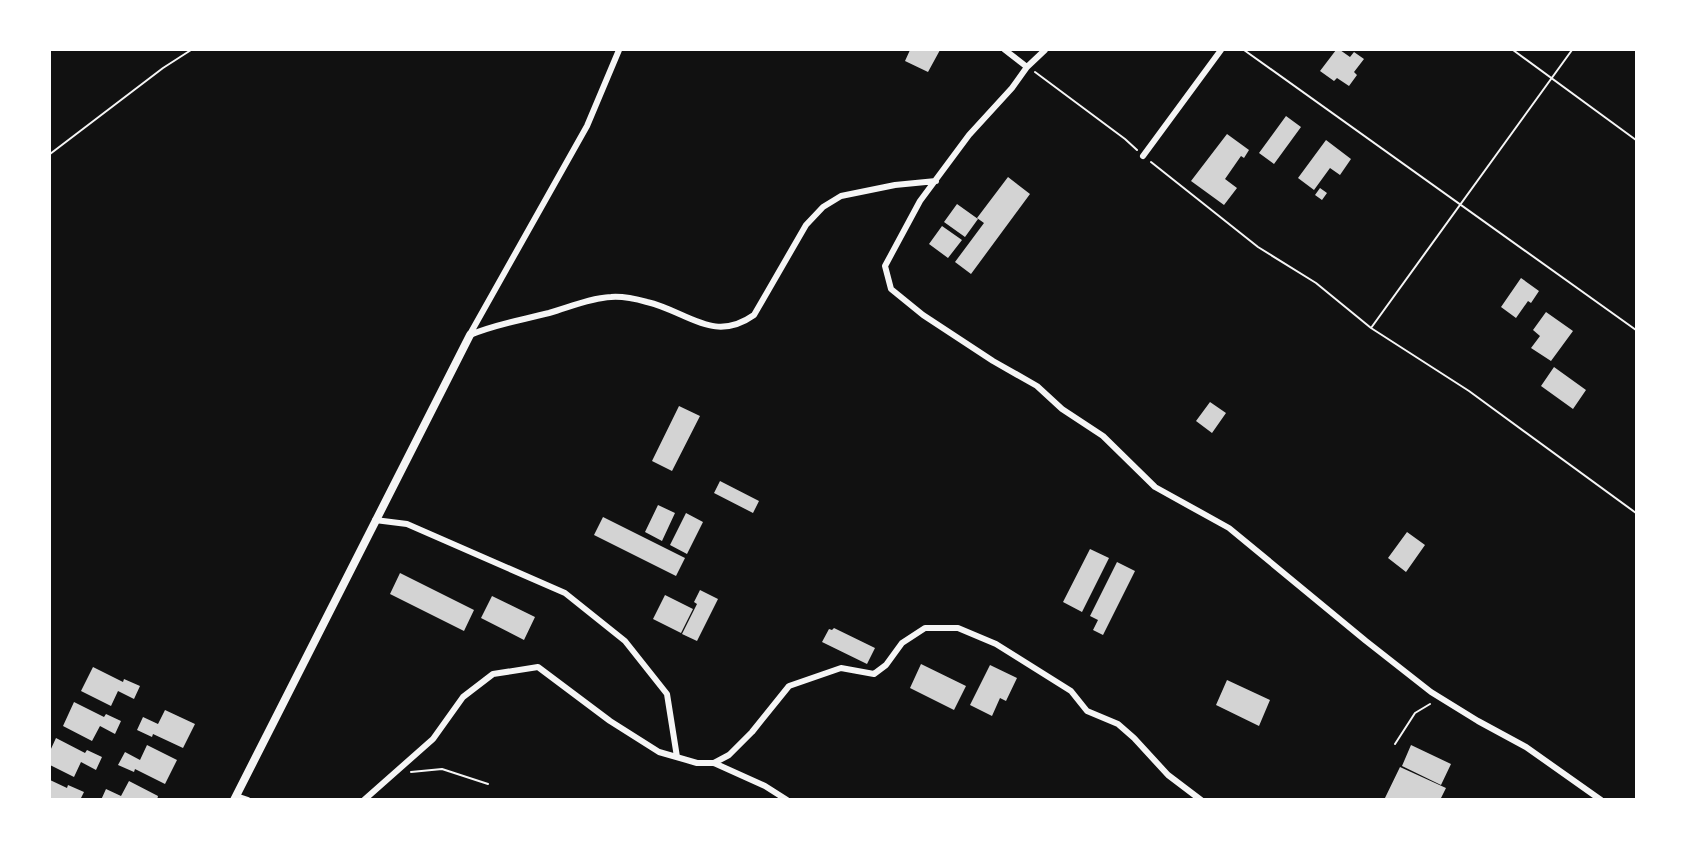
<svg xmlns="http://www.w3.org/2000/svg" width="1686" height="849" viewBox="0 0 1686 849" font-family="Lora,serif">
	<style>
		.building { fill: #d3d3d3 }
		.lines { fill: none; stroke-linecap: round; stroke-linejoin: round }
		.path { stroke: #f5f5f5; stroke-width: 2 }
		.minor { stroke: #f5f5f5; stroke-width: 6 }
		.tertiary { stroke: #f5f5f5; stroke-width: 8 }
	</style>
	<rect width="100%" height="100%" fill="#111"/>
	<path class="building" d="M 910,50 L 940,50 L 928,72 L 905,61 Z
		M 1336,50 L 1340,50 L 1350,57 L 1354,52 L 1364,59 L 1354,72 L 1357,75 L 1349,86 L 1337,78 L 1334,81 L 1320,71 Z
		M 1286,116 L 1301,127 L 1274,164 L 1259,153 Z
		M 1227,134 L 1249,150 L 1244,158 L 1241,156 L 1225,179 L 1237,188 L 1224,205 L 1191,181 Z
		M 1326,140 L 1351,159 L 1340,175 L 1330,168 L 1314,190 L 1298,178 Z
		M 1008,177 L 1030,194 L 971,274 L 955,262 L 984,223 L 977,218 Z
		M 1320,188 L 1327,193 L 1322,200 L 1315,195 Z
		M 957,204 L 978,219 L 965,237 L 944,222 Z
		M 942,226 L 962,240 L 948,258 L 929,244 Z
		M 1521,278 L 1539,291 L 1531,303 L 1528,301 L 1516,318 L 1501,307 Z
		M 1546,312 L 1573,331 L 1551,361 L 1531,348 L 1540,336 L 1533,330 Z
		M 1554,367 L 1586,390 L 1573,409 L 1541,386 Z
		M 1210,402 L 1226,413 L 1212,433 L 1196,421 Z
		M 679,406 L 700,416 L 672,471 L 652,461 Z
		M 720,481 L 759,501 L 753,513 L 714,493 Z
		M 658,505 L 675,513 L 662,541 L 645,532 Z
		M 686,513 L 703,522 L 687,554 L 670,545 Z
		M 603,517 L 685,558 L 676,576 L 594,535 Z
		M 1407,532 L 1425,545 L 1406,572 L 1388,558 Z
		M 1090,549 L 1109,558 L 1082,612 L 1063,602 Z
		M 1117,562 L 1135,571 L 1103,635 L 1093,630 L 1098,620 L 1090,616 Z
		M 400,573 L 474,610 L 464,631 L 390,594 Z
		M 700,590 L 718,599 L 697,641 L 682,634 L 697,604 L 694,602 Z
		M 665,595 L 693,609 L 681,633 L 653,619 Z
		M 492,596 L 535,617 L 524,640 L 481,618 Z
		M 834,628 L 875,648 L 867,664 L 822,642 L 829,629 L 832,630 Z
		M 921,664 L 966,686 L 954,710 L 910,688 Z
		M 990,665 L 1017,678 L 1006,701 L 1000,698 L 992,716 L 970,705 Z
		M 93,667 L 123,682 L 124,679 L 140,686 L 134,699 L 118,691 L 111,706 L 81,691 Z
		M 1227,680 L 1270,700 L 1259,726 L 1216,705 Z
		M 74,702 L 104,717 L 106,714 L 121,721 L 115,734 L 100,726 L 92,741 L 63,726 Z
		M 165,710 L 195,724 L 183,748 L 153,734 L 152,737 L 137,730 L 143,717 L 158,724 Z
		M 56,738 L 85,753 L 87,750 L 102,757 L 96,770 L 81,762 L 74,777 L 50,765 L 50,751 Z
		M 147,745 L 177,760 L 165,784 L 135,769 L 134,772 L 118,765 L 125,752 L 140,760 Z
		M 1411,745 L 1451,764 L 1441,785 L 1402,766 Z
		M 1400,767 L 1446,788 L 1440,800 L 1384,800 Z
		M 50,780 L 67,788 L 68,785 L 84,792 L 80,800 L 62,798 L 61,800 L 50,800 Z
		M 129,781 L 158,796 L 157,800 L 101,800 L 106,789 L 121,796 Z"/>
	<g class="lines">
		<path class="path" d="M 1244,50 L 1636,330
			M 1513,50 L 1636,140
			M 1035,72 L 1125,139 L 1137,150
			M 50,154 L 163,68 L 191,50
			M 1151,162 L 1258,247 L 1316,283 L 1371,328 L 1469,391 L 1636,513
			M 1371,328 L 1572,50
			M 1395,744 L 1415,713 L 1430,704
			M 411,772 L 442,769 L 488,784"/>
		<path class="minor" d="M 1005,50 L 1027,67
			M 1045,50 L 1027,67 L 1012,88 L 969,135 L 920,201 L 885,266 L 891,289 L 923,315 L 993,361 L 1037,386 L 1062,409 L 1103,436 L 1155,487 L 1229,528 L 1366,641 L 1431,692 L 1478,721 L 1526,747 L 1601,800
			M 1143,156 L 1221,50
			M 470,334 L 587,126 L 619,50
			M 470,335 C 496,324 522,320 549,313 C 570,307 590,298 611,297 C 623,296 636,299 647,302 C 687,311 713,344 754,315 L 806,225 L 823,207 L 841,196 L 895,185 L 936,181
			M 375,520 L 407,524 L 565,593 L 625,641 L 667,694 L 677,757
			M 714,763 L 729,755 L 752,732 L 789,686 L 841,668 L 874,674 L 886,665 L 902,643 L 925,628 L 958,628 L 996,644 L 1071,691 L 1087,711 L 1118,724 L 1134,738 L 1168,775 L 1201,800
			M 236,796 L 248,800
			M 364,800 L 433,739 L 463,697 L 493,674 L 538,667 L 610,721 L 659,752 L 697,763 L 714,763 L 765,786 L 787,800"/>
		<path class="tertiary" d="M 234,800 L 470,335"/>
	</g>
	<rect width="1686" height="849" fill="none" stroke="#ffffff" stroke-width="102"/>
</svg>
